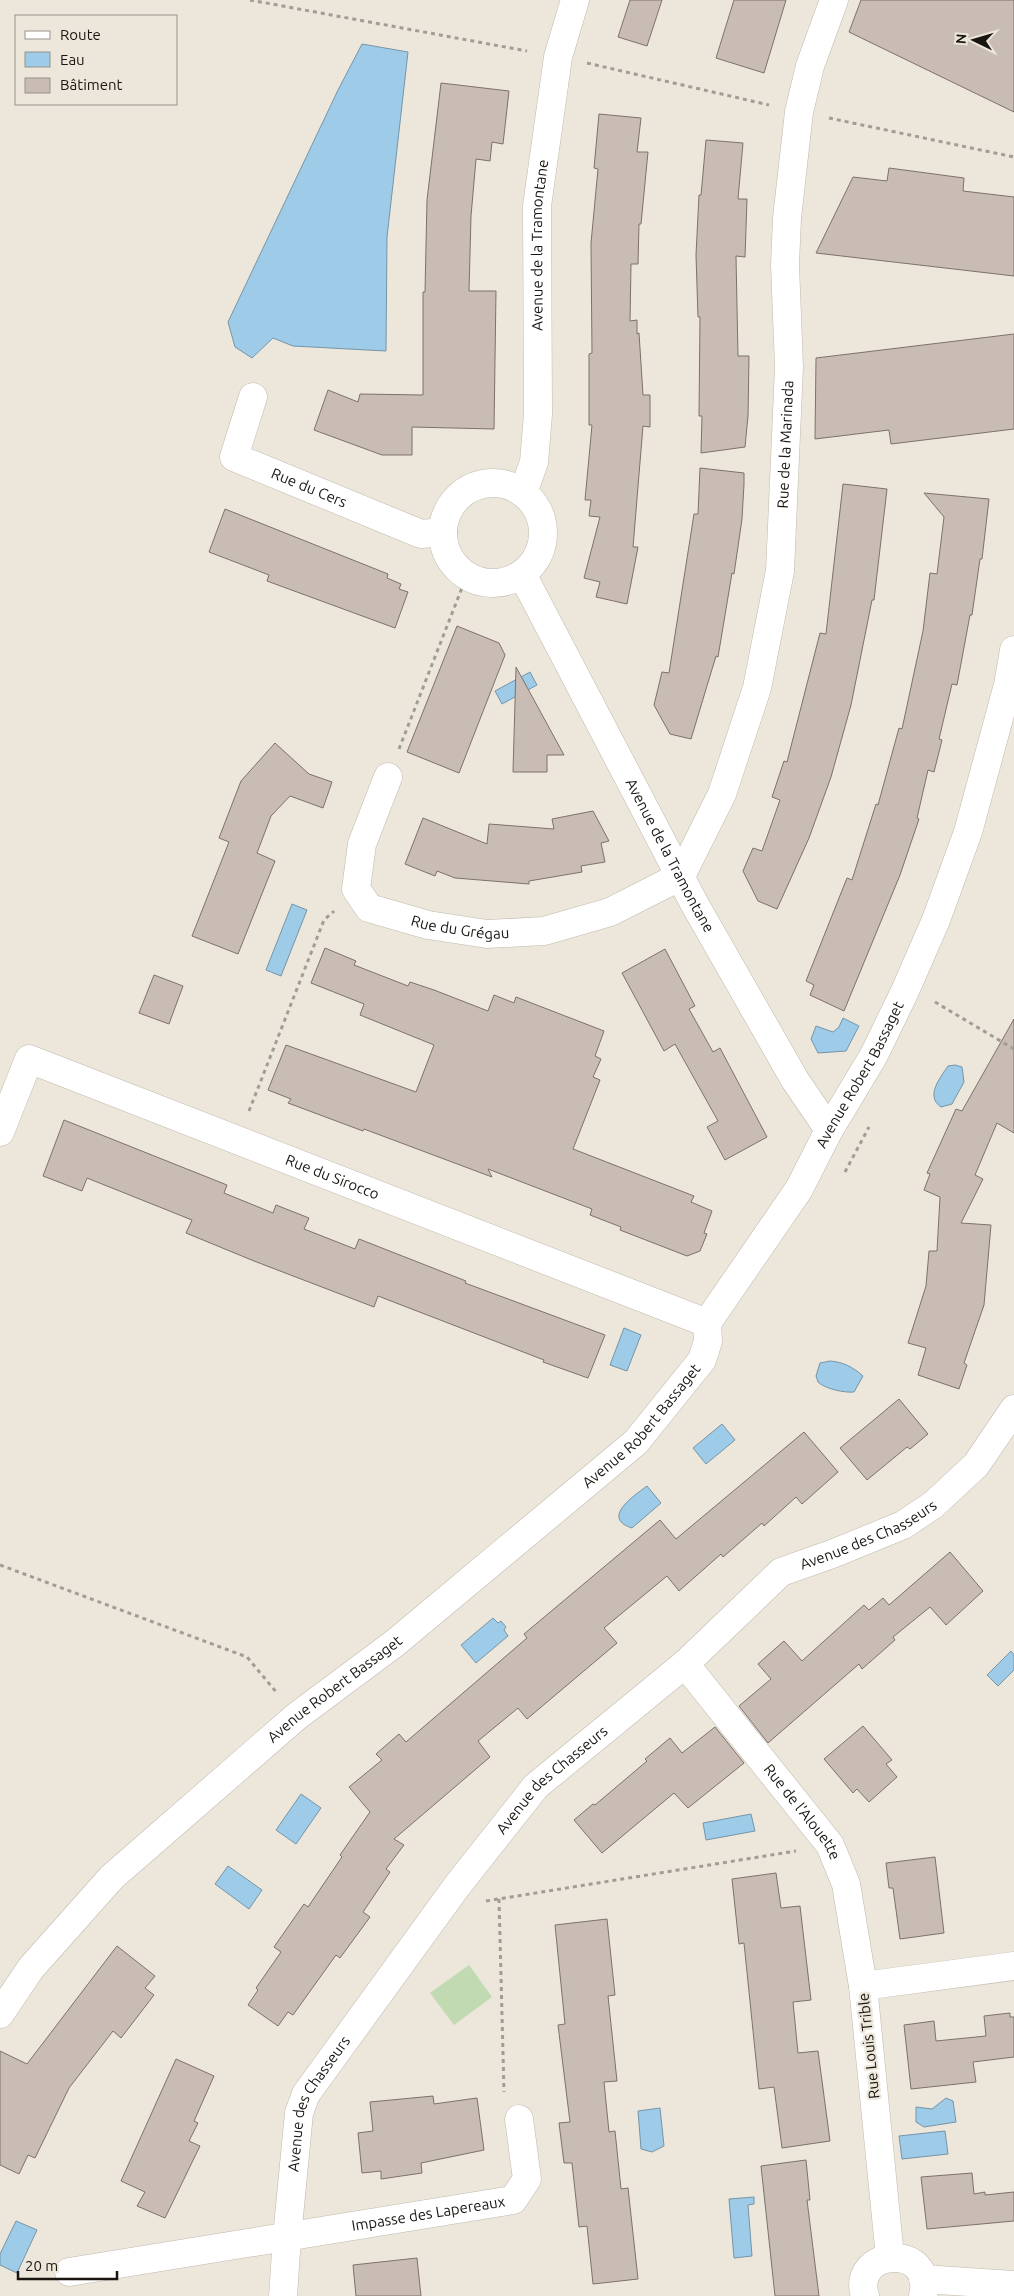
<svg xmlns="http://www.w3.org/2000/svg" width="1014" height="2296" viewBox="0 0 1014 2296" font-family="Ubuntu,sans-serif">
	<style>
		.green { fill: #c1dab1 }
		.water { fill: #9dcbe8; stroke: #7595a8 }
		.building { fill: #c9bcb5; stroke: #7d726b }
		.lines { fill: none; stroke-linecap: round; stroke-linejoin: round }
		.minor-casing { stroke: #c0b9ad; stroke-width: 29 }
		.path { stroke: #a29d94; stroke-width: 3; stroke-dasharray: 4 4; stroke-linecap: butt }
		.minor { stroke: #fff; stroke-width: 28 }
		.labels { text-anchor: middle; stroke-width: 4.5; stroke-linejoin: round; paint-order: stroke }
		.street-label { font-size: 15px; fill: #191612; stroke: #ede6da }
	</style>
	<rect width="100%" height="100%" fill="#ede6da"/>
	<path class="green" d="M 469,1965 L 492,1997 L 454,2025 L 430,1993 Z"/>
	<path class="water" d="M 362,44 L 408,52 L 387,237 L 386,351 L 293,346 L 273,338 L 252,358 L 235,347 L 228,322 L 338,90 Z
		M 530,672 L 537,685 L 502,704 L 495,691 Z
		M 292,904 L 307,910 L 281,976 L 266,970 Z
		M 843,1018 L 859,1026 L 846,1051 L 818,1053 L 811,1039 L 816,1026 L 833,1032 L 839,1027 Z
		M 955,1065 L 962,1067 L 964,1082 L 952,1104 L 941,1107 C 925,1096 940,1078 948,1066 Z
		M 624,1328 L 641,1335 L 627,1371 L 610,1365 Z
		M 830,1361 C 843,1362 853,1367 863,1376 L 854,1392 C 845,1393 825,1389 818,1382 L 816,1376 L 820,1363 Z
		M 722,1424 L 735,1440 L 706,1464 L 693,1448 Z
		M 647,1486 L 661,1503 L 632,1528 C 600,1518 635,1495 647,1486 Z
		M 493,1618 L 498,1623 L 501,1621 L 506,1627 L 504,1630 L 508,1636 L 476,1663 L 461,1645 Z
		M 1011,1651 L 1014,1655 L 1014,1670 L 998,1686 L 987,1675 Z
		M 301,1794 L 321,1808 L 296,1844 L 276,1830 Z
		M 751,1814 L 755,1831 L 706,1840 L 703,1823 Z
		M 228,1866 L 262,1890 L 249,1909 L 215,1884 Z
		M 946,2098 L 953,2101 L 956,2122 L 924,2127 L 916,2122 L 916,2107 L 932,2109 Z
		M 660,2108 L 664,2146 L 652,2152 L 641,2149 L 638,2111 Z
		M 945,2131 L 948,2154 L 902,2159 L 899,2136 Z
		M 754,2197 L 754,2204 L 748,2205 L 752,2256 L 734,2258 L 729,2199 Z
		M 16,2221 L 37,2230 L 17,2273 L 0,2265 L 0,2254 Z"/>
	<path class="building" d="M 630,0 L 662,0 L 647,46 L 618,37 Z
		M 734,0 L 786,0 L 764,73 L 716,58 Z
		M 861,0 L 1014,0 L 1014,112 L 849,32 Z
		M 441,83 L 509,91 L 503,144 L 492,142 L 490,161 L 476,159 L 471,216 L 469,291 L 496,291 L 494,429 L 412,427 L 412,455 L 382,455 L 314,430 L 328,390 L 358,402 L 360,394 L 423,395 L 423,292 L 425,292 L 427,200 Z
		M 599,114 L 641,118 L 637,152 L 648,152 L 641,224 L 639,224 L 638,264 L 631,264 L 630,321 L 637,320 L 637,334 L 639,333 L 643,395 L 650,395 L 650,427 L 643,426 L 633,547 L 638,547 L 627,604 L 596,597 L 600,582 L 584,578 L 600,517 L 589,516 L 591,500 L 585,500 L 592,425 L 589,425 L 589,354 L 592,353 L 591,243 L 598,169 L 594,168 Z
		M 706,140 L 743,143 L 738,199 L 747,199 L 745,257 L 736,256 L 738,356 L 749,356 L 748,416 L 745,447 L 701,453 L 702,416 L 699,416 L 700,317 L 698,317 L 696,255 L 699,195 L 701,195 Z
		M 889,168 L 964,178 L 963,191 L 1014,197 L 1014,276 L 816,253 L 853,177 L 887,181 Z
		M 1014,334 L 1014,429 L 891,444 L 889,430 L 815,439 L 816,358 Z
		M 700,468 L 744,473 L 744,484 L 742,519 L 734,574 L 732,573 L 718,657 L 716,656 L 691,739 L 670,734 L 654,705 L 662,672 L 669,673 L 694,514 L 698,514 Z
		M 843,484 L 887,489 L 874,600 L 872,600 L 851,705 L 831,777 L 809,838 L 777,909 L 758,901 L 743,871 L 753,848 L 762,851 L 780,800 L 772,797 L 784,761 L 787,762 L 820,633 L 826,634 Z
		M 924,493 L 989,499 L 982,559 L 980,559 L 972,615 L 970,615 L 957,685 L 952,684 L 939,739 L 942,740 L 934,772 L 928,770 L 917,818 L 919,819 L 900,875 L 844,1011 L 810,995 L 814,985 L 806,981 L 847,878 L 852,880 L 876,804 L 878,805 L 899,728 L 902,729 L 923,631 L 930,573 L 937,574 L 944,517 Z
		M 225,509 L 388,574 L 387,578 L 401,584 L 399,589 L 408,592 L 395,628 L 267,581 L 269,575 L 209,552 Z
		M 457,626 L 499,643 L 505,655 L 459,773 L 407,752 Z
		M 516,667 L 564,755 L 547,755 L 547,772 L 513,772 Z
		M 275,743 L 309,774 L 332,782 L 323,808 L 290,796 L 271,816 L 257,853 L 275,861 L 238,954 L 192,936 L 229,842 L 219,838 L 241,781 Z
		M 593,811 L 609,841 L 601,843 L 605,862 L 581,866 L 582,872 L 529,881 L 529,884 L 455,878 L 437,871 L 435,876 L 405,864 L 423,818 L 487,844 L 489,824 L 554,829 L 552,819 Z
		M 325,948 L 356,961 L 354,965 L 408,986 L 410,982 L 434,990 L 488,1011 L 494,995 L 514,1003 L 516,997 L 604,1031 L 595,1056 L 601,1059 L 593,1077 L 600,1080 L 573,1149 L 694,1196 L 691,1202 L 712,1211 L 704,1233 L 707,1234 L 700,1251 L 687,1256 L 620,1230 L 621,1227 L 590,1215 L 592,1209 L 488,1169 L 492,1177 L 364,1129 L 363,1131 L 288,1103 L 291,1099 L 268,1090 L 286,1045 L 416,1092 L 434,1045 L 360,1015 L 364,1004 L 311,983 Z
		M 665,949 L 695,1006 L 689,1009 L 713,1052 L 720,1048 L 767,1137 L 725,1160 L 707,1127 L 718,1121 L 675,1044 L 664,1051 L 622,973 Z
		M 154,975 L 183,986 L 169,1024 L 139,1013 Z
		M 1014,1019 L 1014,1133 L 997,1123 L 975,1175 L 983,1179 L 961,1223 L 991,1225 L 984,1305 L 964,1363 L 967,1365 L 959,1389 L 918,1375 L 926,1348 L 908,1343 L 926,1286 L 929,1251 L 937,1251 L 940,1197 L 924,1190 L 930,1174 L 927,1173 L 956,1109 L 962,1111 Z
		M 64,1120 L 227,1185 L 224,1193 L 273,1213 L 276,1205 L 309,1218 L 304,1229 L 355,1249 L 359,1239 L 466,1281 L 465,1283 L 605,1335 L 588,1378 L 543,1362 L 544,1360 L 378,1296 L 374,1307 L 254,1261 L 186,1233 L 192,1220 L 87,1178 L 82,1191 L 43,1176 Z
		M 899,1399 L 928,1434 L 910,1449 L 907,1447 L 867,1480 L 840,1448 Z
		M 804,1432 L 838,1472 L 802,1504 L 796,1497 L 764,1526 L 762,1523 L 723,1557 L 721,1554 L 679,1591 L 667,1576 L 604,1628 L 617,1643 L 527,1719 L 518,1708 L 478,1741 L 490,1757 L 394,1839 L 404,1845 L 386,1869 L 390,1872 L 363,1912 L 370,1917 L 340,1958 L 336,1955 L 293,2015 L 288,2012 L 278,2026 L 248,2005 L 258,1990 L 256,1988 L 281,1952 L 274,1947 L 304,1904 L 308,1907 L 342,1857 L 340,1855 L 370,1812 L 349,1787 L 382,1760 L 376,1754 L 399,1734 L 406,1742 L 527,1638 L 524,1634 L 660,1520 L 676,1539 Z
		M 950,1552 L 983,1591 L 946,1625 L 930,1607 L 893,1637 L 895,1640 L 862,1669 L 859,1664 L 768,1743 L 739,1706 L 771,1679 L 758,1664 L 784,1641 L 802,1661 L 864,1605 L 869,1610 L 883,1598 L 889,1605 Z
		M 863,1726 L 892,1760 L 886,1764 L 897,1777 L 869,1802 L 857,1789 L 853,1793 L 824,1759 Z
		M 715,1727 L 744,1763 L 688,1808 L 674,1793 L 602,1853 L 574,1820 L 593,1804 L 595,1805 L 647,1761 L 645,1759 L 670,1738 L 682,1753 Z
		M 935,1857 L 944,1933 L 900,1939 L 893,1888 L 889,1888 L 886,1863 Z
		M 776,1873 L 781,1908 L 800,1906 L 811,2000 L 793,2002 L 798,2053 L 818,2051 L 830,2141 L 782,2148 L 774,2087 L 759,2089 L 744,1943 L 739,1944 L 732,1879 Z
		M 607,1919 L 615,1995 L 608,1996 L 617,2081 L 604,2082 L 609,2132 L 615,2131 L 621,2189 L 628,2188 L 638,2279 L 593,2284 L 587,2226 L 579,2227 L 572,2163 L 564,2163 L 559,2123 L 570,2122 L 558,2025 L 565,2024 L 555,1925 Z
		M 117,1946 L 155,1976 L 145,1988 L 154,1995 L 121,2038 L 113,2031 L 69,2088 L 35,2158 L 28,2155 L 19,2174 L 0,2165 L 0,2051 L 27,2064 Z
		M 1010,2013 L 1010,2017 L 1014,2017 L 1014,2057 L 973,2062 L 976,2082 L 911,2089 L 904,2025 L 934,2021 L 936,2041 L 986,2036 L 984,2016 Z
		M 176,2059 L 214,2076 L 194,2121 L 198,2123 L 189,2141 L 200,2146 L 165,2218 L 137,2206 L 145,2192 L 121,2181 Z
		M 433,2096 L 434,2104 L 477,2098 L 484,2150 L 421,2163 L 422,2173 L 381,2179 L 381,2171 L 362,2173 L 358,2133 L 373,2131 L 370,2102 Z
		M 806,2160 L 810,2200 L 807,2200 L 819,2296 L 775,2296 L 761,2166 Z
		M 972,2173 L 974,2194 L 985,2192 L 985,2195 L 1014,2192 L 1014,2221 L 927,2229 L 921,2177 Z
		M 417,2258 L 421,2296 L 356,2296 L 353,2265 Z"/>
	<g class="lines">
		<defs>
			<g id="minor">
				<path id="s1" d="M 253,397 L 234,457 L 421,534 L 443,532"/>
				<circle cx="493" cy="533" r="50"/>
				<path id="s2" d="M 523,493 L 534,462 L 538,414 L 537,206 L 558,57 L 575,0"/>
				<path id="s3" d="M 522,574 L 694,903 L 795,1080 L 829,1130"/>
				<path id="s4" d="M 388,777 L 362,844 L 356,889 L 369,908 L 428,925 L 487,934 L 544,931 L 610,912 L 681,876 L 722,794 L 757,688 L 780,571 L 789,367 L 785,265 L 787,218 L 799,112 L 810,66 L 834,0"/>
				<path id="s5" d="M 0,1132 L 29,1059 L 707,1323"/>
				<path id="s6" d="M 685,1664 L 830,1845 L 846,1884 L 863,1986"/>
				<path id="s7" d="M 0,2014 L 31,1968 L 112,1877 L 297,1716 L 395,1643 L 636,1442 L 702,1360 L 708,1341 L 707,1323 L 799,1189 L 829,1130 L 874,1055 L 905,991 L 936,920 L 968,832 L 1008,685 L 1014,650"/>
				<path d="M 890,2257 L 863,1986 L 1014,1966"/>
				<path id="s8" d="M 69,2272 L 513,2200 L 527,2179 L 519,2119"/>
				<path d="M 923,2279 L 1014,2285"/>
				<path id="s9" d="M 283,2296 L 287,2237 L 299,2113 L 306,2094 L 457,1886 L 536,1786 L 685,1664 L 781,1572 L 832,1554 L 903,1525 L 933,1505 L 976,1465 L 1014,1409"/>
				<path d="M 865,2296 C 850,2248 936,2243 923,2296"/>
			</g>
		</defs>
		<use href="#minor" class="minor-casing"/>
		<path class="path" d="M 250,0 L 527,51
			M 587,63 L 769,105
			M 829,118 L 1014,157
			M 399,749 L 467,575
			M 935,1002 L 1014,1049
			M 249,1111 L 324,920 L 334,911
			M 845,1172 L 869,1127
			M 0,1565 L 247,1657 L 277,1693
			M 499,1899 L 504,2092
			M 486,1901 L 796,1851"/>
		<use href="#minor" class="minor"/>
	</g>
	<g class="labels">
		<g class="street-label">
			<text dy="5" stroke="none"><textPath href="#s2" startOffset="250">Avenue de la Tramontane</textPath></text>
			<text dy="5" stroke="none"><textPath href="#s4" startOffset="916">Rue de la Marinada</textPath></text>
			<text dy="5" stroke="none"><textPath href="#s1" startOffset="144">Rue du Cers</textPath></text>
			<text dy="5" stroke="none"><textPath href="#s3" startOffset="318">Avenue de la Tramontane</textPath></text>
			<text dy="5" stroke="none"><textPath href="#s4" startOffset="234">Rue du Grégau</textPath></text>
			<text dy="5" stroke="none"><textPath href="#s7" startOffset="1294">Avenue Robert Bassaget</textPath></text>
			<text dy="5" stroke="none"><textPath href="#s5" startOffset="404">Rue du Sirocco</textPath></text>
			<text dy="5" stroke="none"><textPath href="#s7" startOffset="874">Avenue Robert Bassaget</textPath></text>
			<text dy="5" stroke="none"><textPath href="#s9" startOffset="1009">Avenue des Chasseurs</textPath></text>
			<text dy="5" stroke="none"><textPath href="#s7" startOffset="469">Avenue Robert Bassaget</textPath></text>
			<text dy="5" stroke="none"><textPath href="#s9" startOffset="604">Avenue des Chasseurs</textPath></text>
			<text dy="5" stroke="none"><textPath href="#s6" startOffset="189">Rue de l'Alouette</textPath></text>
			<text transform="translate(869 2046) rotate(-96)" y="5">Rue Louis Trible</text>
			<text dy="5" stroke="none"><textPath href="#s9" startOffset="199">Avenue des Chasseurs</textPath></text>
			<text dy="5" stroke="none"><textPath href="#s8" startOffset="364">Impasse des Lapereaux</textPath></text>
		</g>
	</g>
	<rect x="15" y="15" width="162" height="90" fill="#ede6da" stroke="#98938a"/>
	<rect x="25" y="31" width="25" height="8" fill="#ffffff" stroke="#98938a"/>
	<text x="60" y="40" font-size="15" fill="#191612">Route</text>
	<rect x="25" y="52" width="25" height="15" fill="#9dcbe8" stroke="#98938a"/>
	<text x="60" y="65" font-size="15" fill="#191612">Eau</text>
	<rect x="25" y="78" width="25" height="15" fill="#c9bcb5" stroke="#98938a"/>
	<text x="60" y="90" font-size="15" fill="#191612">Bâtiment</text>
	<g transform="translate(974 40) rotate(275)" stroke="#ede6da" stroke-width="4" paint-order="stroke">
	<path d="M0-4L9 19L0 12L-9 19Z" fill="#191612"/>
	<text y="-8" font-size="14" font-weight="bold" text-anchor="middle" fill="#191612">N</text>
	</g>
	<path d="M18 2271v8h99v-8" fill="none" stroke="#191612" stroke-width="2.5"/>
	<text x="25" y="2271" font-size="15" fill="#191612" stroke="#ede6da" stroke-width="4" paint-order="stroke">20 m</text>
</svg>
